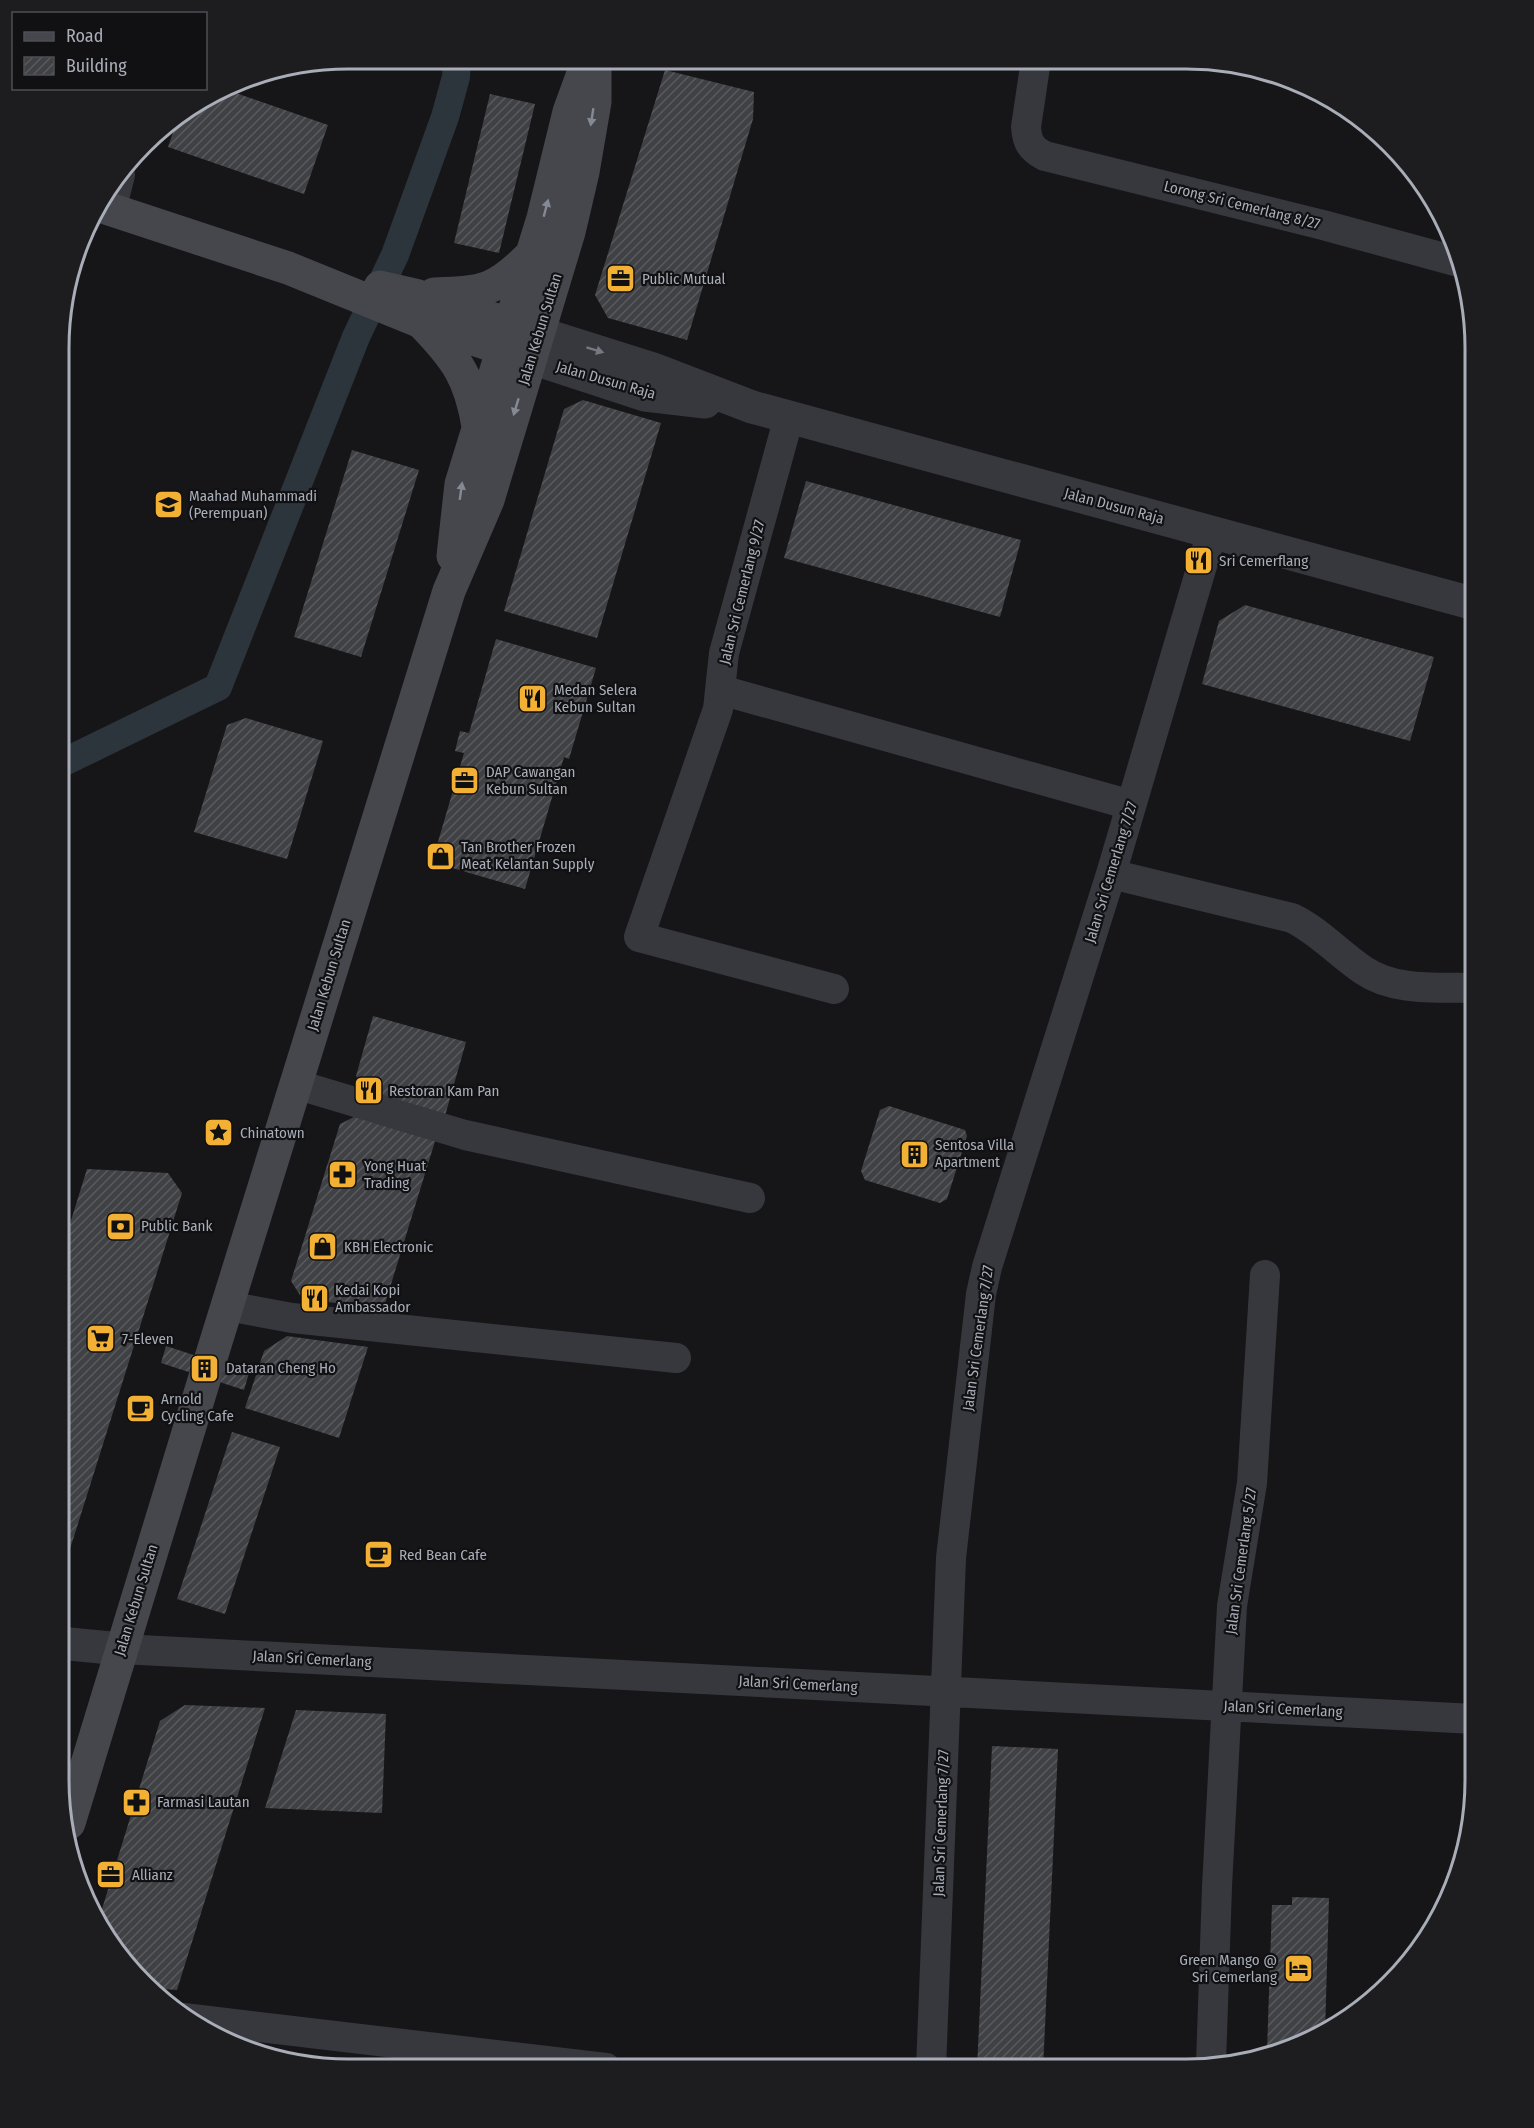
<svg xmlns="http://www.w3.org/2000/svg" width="1534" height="2128" viewBox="0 0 1534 2128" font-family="'Fira Sans Condensed',sans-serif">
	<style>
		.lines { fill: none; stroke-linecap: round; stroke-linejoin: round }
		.canal { stroke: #2c353c; stroke-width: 28 }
		.building { fill: url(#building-hatch) }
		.minor { stroke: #37383d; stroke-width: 30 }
		.tertiary { stroke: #37383d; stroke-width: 33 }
		.secondary { stroke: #45474d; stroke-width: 33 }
		.oneway { fill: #858993 }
		.oneway2 { fill: #757881 }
		.labels { text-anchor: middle; stroke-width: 4.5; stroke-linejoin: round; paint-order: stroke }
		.street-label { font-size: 15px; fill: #a8adb8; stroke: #111113 }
		.poi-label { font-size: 15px; fill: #a8adb8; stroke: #111113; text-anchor: start }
		.rim { fill: none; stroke: #a8adb8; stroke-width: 3 }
	</style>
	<defs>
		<pattern id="building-hatch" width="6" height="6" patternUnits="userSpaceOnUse" patternTransform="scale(1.5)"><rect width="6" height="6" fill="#404145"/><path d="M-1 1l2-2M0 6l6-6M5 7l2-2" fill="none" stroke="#595a5e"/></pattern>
	</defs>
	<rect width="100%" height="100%" fill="#161618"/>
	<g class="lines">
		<path class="canal" d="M 60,764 L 218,687 L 356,337 L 395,255 L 445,117 L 456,77 L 457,59"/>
	</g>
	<path class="building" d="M 665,70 L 754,92 L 753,119 L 687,340 L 608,318 L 595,295 Z
		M 227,90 L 328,125 L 304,194 L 168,147 L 178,118 Z
		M 490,94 L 535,104 L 499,253 L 454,243 Z
		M 583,400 L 661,423 L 597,638 L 504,611 L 564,409 Z
		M 352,450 L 419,470 L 361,657 L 294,637 Z
		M 806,481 L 1021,540 L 1000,617 L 784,558 Z
		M 1245,605 L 1434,657 L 1410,741 L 1202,684 L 1219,621 Z
		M 496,639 L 596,668 L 569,759 L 564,757 L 525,889 L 449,867 L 441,854 L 435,852 L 464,753 L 455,751 L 460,731 L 469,733 Z
		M 246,718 L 323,741 L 287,859 L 194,832 L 227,725 Z
		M 373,1016 L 466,1042 L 445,1116 L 366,1093 L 356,1076 Z
		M 889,1106 L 965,1130 L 967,1136 L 947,1199 L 940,1203 L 865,1180 L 861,1171 L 880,1110 Z
		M 358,1115 L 436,1138 L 384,1307 L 303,1300 L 291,1281 L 340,1124 Z
		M 87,1169 L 168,1173 L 182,1193 L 65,1565 L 59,1570 L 59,1259 Z
		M 287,1336 L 368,1347 L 339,1438 L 245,1408 L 264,1351 Z
		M 166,1346 L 249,1373 L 244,1390 L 161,1363 Z
		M 232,1432 L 280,1447 L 225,1614 L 177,1599 Z
		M 185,1705 L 265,1708 L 177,1990 L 150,1988 L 130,1971 L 98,1922 L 160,1721 Z
		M 296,1710 L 386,1714 L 382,1813 L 265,1808 Z
		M 992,1746 L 1058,1749 L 1043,2069 L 977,2069 Z
		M 1292,1897 L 1329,1898 L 1325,2032 L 1314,2040 L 1267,2051 L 1272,1905 L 1292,1905 Z"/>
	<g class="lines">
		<path class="minor" d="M 1036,60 L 1026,127 C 1027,142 1031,149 1045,156 L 1323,225 L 1455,261
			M 111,210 L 120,175
			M 789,417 L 724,653 L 718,709 L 639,937 L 834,989
			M 721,690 L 1131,805
			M 1111,874 L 1292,918 C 1319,931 1339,954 1363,970 C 1395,992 1438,987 1475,988
			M 295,1084 L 465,1135 L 750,1198
			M 227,1306 L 292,1318 L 676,1358
			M 121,1649 L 1475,1719
			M 184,2018 L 606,2068
			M 1211,2064 L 1217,1887 L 1232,1606 L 1252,1483 L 1265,1275
			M 931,2069 L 951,1558 L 981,1294 L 987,1267 L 1111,874 L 1212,532"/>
		<path class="tertiary" d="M 539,333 L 653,369 L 752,407 L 1475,604
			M 532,358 L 645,395 L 705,402
			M 59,1643 L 121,1649"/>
		<path class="secondary" d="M 97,205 L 288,268 L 421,322 L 522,355
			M 380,287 L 415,295 L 530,330
			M 434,294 C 485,292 496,291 532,254
			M 423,324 C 457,359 470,378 478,426
			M 453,556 L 461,484 L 543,218 L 569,112 L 585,68
			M 210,1361 L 449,591 L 488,500 L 569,232 L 583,172 L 595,102 L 595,59
			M 69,1823 L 205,1377"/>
	</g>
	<defs><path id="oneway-solid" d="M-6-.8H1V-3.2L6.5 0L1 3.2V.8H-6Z" transform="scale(1.5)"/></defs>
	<g class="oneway">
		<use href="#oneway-solid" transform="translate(592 117) rotate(99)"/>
		<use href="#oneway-solid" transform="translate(546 208) rotate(-75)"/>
		<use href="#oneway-solid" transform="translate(516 407) rotate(107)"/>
		<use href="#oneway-solid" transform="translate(461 491) rotate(-82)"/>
	</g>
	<use class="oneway2" href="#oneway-solid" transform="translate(595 350) rotate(17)"/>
	<defs>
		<symbol id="office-square" viewBox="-11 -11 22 22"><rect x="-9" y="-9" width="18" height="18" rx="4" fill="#f2b134" stroke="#111113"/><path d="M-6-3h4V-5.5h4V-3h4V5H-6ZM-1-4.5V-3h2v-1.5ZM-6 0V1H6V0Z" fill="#111"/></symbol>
		<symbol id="school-square" viewBox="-11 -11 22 22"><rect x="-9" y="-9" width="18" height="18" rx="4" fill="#f2b134" stroke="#111113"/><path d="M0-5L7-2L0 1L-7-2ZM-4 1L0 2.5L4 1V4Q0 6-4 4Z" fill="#111"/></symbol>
		<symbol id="restaurant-square" viewBox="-11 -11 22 22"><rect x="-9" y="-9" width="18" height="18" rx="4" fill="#f2b134" stroke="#111113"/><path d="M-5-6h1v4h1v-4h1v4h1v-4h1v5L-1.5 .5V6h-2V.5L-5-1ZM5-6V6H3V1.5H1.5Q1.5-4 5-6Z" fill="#111"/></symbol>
		<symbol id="shop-square" viewBox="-11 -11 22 22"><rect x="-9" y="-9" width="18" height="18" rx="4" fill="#f2b134" stroke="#111113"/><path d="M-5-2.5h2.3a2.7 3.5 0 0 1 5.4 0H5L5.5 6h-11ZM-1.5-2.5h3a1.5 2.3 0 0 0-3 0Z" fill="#111"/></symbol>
		<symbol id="sight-square" viewBox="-11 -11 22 22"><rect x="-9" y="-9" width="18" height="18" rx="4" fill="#f2b134" stroke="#111113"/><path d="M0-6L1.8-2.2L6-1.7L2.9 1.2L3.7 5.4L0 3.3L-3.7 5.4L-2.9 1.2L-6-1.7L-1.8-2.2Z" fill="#111"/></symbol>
		<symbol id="building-square" viewBox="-11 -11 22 22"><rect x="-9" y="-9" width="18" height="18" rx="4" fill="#f2b134" stroke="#111113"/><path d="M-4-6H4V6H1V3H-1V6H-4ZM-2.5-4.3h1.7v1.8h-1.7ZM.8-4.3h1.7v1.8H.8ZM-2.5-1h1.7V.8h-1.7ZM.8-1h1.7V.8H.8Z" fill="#111"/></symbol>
		<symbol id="pharmacy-square" viewBox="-11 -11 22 22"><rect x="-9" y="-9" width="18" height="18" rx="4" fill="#f2b134" stroke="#111113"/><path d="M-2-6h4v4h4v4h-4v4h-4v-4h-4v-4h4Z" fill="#111"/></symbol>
		<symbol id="bank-square" viewBox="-11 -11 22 22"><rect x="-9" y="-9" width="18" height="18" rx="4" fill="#f2b134" stroke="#111113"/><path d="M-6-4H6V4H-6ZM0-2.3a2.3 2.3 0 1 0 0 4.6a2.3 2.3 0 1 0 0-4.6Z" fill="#111"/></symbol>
		<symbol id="supermarket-square" viewBox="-11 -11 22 22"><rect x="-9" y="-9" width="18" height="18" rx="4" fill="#f2b134" stroke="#111113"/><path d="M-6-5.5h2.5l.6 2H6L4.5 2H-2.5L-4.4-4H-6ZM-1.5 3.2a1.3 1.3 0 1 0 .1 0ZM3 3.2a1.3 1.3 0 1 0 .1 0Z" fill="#111"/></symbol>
		<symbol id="cafe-square" viewBox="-11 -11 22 22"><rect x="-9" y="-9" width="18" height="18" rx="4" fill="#f2b134" stroke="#111113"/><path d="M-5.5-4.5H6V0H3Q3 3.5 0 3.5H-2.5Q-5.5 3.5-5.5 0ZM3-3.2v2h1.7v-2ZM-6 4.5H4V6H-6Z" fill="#111"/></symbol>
		<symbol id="hotel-square" viewBox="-11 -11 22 22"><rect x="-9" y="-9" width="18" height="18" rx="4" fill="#f2b134" stroke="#111113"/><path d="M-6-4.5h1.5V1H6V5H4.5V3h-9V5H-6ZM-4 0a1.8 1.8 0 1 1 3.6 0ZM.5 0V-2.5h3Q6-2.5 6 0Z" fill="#111"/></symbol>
	</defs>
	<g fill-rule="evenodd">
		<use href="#office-square" x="604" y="262" width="33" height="33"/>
		<use href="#school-square" x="152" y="488" width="33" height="33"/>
		<use href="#restaurant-square" x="1182" y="544" width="33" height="33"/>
		<use href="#restaurant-square" x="516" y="682" width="33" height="33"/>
		<use href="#office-square" x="448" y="764" width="33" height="33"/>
		<use href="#shop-square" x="424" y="840" width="33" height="33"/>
		<use href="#restaurant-square" x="352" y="1074" width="33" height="33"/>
		<use href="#sight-square" x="202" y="1116" width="33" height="33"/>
		<use href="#building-square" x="898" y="1138" width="33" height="33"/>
		<use href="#pharmacy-square" x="326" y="1158" width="33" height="33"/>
		<use href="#bank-square" x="104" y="1210" width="33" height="33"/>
		<use href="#shop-square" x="306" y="1230" width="33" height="33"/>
		<use href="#restaurant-square" x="298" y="1282" width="33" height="33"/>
		<use href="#supermarket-square" x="84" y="1322" width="33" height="33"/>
		<use href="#building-square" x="188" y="1352" width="33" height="33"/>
		<use href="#cafe-square" x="124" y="1392" width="33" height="33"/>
		<use href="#cafe-square" x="362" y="1538" width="33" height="33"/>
		<use href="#pharmacy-square" x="120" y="1786" width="33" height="33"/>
		<use href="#office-square" x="94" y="1858" width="33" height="33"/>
		<use href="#hotel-square" x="1282" y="1952" width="33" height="33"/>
	</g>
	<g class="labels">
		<g class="street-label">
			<text transform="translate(1242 205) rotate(14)" y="5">Lorong Sri Cemerlang 8/27</text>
			<text transform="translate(540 329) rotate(-73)" y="5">Jalan Kebun Sultan</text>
			<text transform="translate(606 380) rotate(16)" y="5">Jalan Dusun Raja</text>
			<text transform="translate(1114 506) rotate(15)" y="5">Jalan Dusun Raja</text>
			<text transform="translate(742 592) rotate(-76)" y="5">Jalan Sri Cemerlang 9/27</text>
			<text transform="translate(1111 872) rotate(-73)" y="5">Jalan Sri Cemerlang 7/27</text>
			<text transform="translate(329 975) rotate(-73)" y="5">Jalan Kebun Sultan</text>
			<text transform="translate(978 1338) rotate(-82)" y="5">Jalan Sri Cemerlang 7/27</text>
			<text transform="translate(1241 1561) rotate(-82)" y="5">Jalan Sri Cemerlang 5/27</text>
			<text transform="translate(136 1600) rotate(-73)" y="5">Jalan Kebun Sultan</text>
			<text transform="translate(312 1659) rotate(3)" y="5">Jalan Sri Cemerlang</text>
			<text transform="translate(798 1684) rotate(3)" y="5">Jalan Sri Cemerlang</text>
			<text transform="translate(1283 1709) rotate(3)" y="5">Jalan Sri Cemerlang</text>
			<text transform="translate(941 1823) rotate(-88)" y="5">Jalan Sri Cemerlang 7/27</text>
		</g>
		<g class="poi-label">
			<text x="642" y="284">Public Mutual</text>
			<text x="189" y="501">Maahad Muhammadi<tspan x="189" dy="17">(Perempuan)</tspan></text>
			<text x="1219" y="566">Sri Cemerflang</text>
			<text x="554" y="695">Medan Selera<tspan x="554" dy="17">Kebun Sultan</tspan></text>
			<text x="486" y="777">DAP Cawangan<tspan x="486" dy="17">Kebun Sultan</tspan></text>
			<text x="461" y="852">Tan Brother Frozen<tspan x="461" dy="17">Meat Kelantan Supply</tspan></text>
			<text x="389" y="1096">Restoran Kam Pan</text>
			<text x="240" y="1138">Chinatown</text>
			<text x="935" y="1150">Sentosa Villa<tspan x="935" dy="17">Apartment</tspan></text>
			<text x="364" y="1171">Yong Huat<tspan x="364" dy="17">Trading</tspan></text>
			<text x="141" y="1231">Public Bank</text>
			<text x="344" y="1252">KBH Electronic</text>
			<text x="335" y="1295">Kedai Kopi<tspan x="335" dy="17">Ambassador</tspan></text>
			<text x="122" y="1344">7-Eleven</text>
			<text x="226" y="1373">Dataran Cheng Ho</text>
			<text x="161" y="1404">Arnold<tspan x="161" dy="17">Cycling Cafe</tspan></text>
			<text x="399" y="1560">Red Bean Cafe</text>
			<text x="157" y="1807">Farmasi Lautan</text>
			<text x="132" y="1880">Allianz</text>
			<text x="1277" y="1965" text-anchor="end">Green Mango @<tspan x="1277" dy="17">Sri Cemerlang</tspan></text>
		</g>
	</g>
	<path d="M0 0H1534V2128H0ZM348 69H1186A279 279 0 0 1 1465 348V1780A279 279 0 0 1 1186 2059H348A279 279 0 0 1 69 1780V348A279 279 0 0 1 348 69Z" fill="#1d1d20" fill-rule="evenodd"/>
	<path class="rim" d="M348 69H1186A279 279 0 0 1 1465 348V1780A279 279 0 0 1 1186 2059H348A279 279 0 0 1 69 1780V348A279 279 0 0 1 348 69Z"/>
	<rect x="12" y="12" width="195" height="78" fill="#111113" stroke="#4d4f55" stroke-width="1.5"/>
	<rect x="24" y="32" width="30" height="9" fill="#45474d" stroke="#4d4f55" stroke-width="1.5"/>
	<text x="66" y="42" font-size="18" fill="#a8adb8">Road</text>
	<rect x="24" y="57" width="30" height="18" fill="url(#building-hatch)" stroke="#4d4f55" stroke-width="1.5"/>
	<text x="66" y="72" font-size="18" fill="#a8adb8">Building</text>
</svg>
